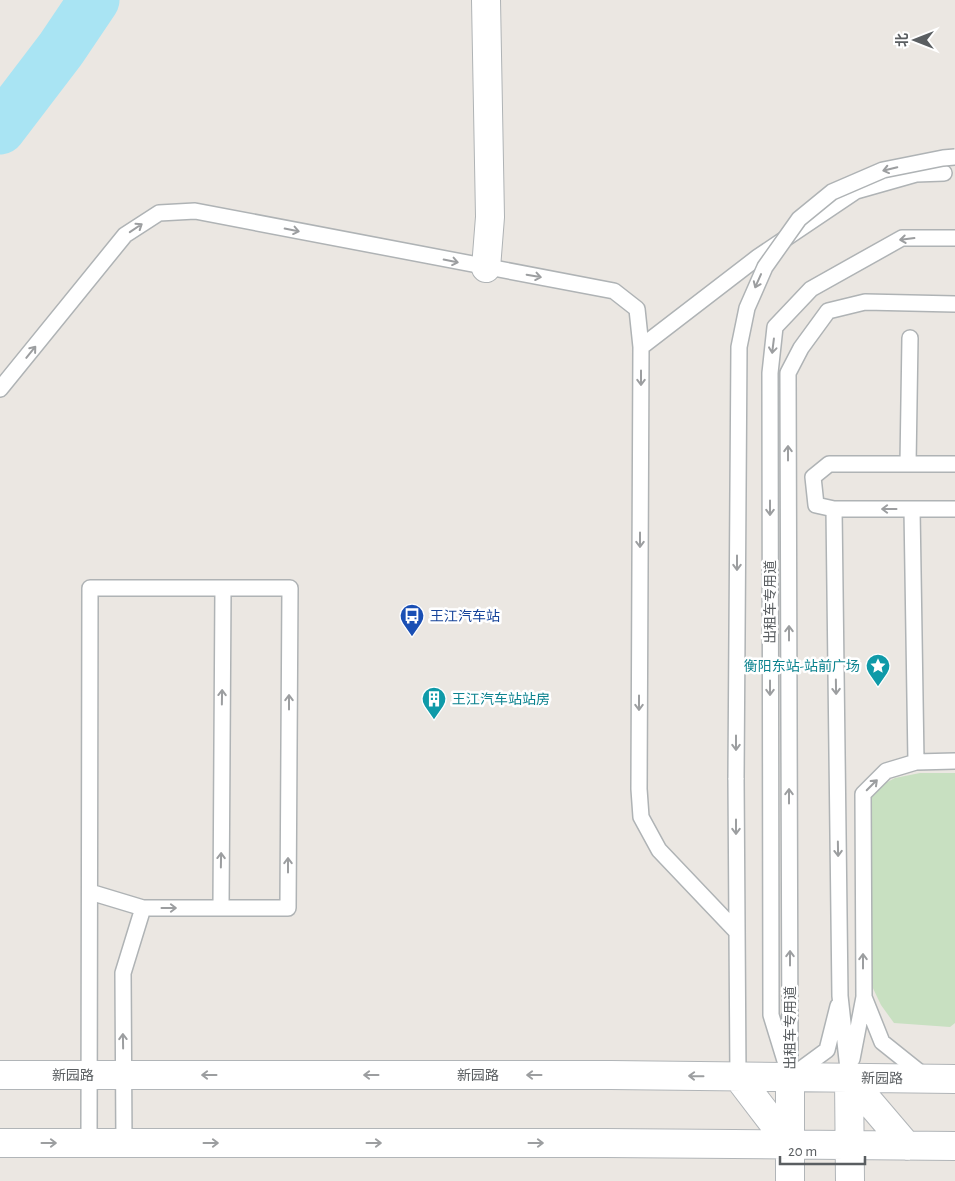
<svg xmlns="http://www.w3.org/2000/svg" width="955" height="1181" viewBox="0 0 955 1181" font-family="'Alegreya Sans','Noto Sans SC',sans-serif">
	<style>
		.green { fill: #c8e0c1 }
		.lines { fill: none; stroke-linecap: round; stroke-linejoin: round }
		.river { stroke: #a9e4f3; stroke-width: 51 }
		.service-casing { stroke: #afb3b5; stroke-width: 18 }
		.minor-casing { stroke: #afb3b5; stroke-width: 30 }
		.secondary-casing { stroke: #b1b5b8; stroke-width: 30 }
		.service { stroke: #fff; stroke-width: 15 }
		.minor { stroke: #fff; stroke-width: 28 }
		.secondary { stroke: #fff; stroke-width: 28 }
		.service-bridge-casing { stroke: #afb3b5; stroke-width: 18; stroke-linecap: butt }
		.service-bridge { stroke: #fff; stroke-width: 15 }
		.oneway { stroke: #9c9ea0 }
		.labels { text-anchor: middle; stroke-width: 5; stroke-linejoin: round; paint-order: stroke }
		.street-label { font-size: 14px; fill: #5a5e61; stroke: #fff }
		.transit-label { font-size: 14px; fill: #164399; stroke: #fff; text-anchor: start }
		.culture-label { font-size: 14px; fill: #0d838f; stroke: #fff; text-anchor: end }
	</style>
	<rect width="100%" height="100%" fill="#ebe7e2"/>
	<path class="green" d="M 920,773 L 955,773 L 955,1023 L 950,1027 L 894,1023 L 881,1005 L 870,982 L 865,812 L 874,789 L 895,778 Z"/>
	<g class="lines">
		<path class="river" d="M 0,129 L 61,49 L 94,0"/>
		<defs>
			<path id="service" d="M 641,347 L 758,257 L 856,191 L 916,174 L 944,173
				M 0,389 L 125,235 L 159,213 L 195,211 L 614,291 L 637,309 L 641,347 L 639,789 L 641,817 L 659,850 L 737,932
				M 908,464 L 910,338
				M 834,509 L 816,505 L 813,477 L 829,464 L 955,464
				M 912,509 L 916,762
				M 736,778 L 738,1077
				M 90,892 L 143,908
				M 221,908 L 223,588
				M 864,997 L 882,1042 L 927,1078
				M 852,1059 L 864,997 L 863,794 L 886,771 L 916,762 L 955,761
				M 790,1061 L 788,373 L 801,348 L 828,311 L 865,302 L 955,304
				M 793,1075 L 827,1050 L 838,1006
				M 790,1077 L 771,1015 L 770,373 L 775,327 L 811,289 L 902,238 L 955,238
				M 849,1078 L 840,996 L 834,509 L 955,509
				M 89,1143 L 90,588 L 290,588 L 288,908 L 143,908 L 123,973 L 124,1143"/>
			<path id="minor" d="M 486,0 L 490,217 L 486,268"/>
			<path id="secondary" d="M 0,1075 L 611,1075 L 955,1079
				M 738,1077 L 790,1145
				M 790,1077 L 790,1181
				M 849,1078 L 850,1181
				M 849,1078 L 907,1146
				M 0,1143 L 606,1143 L 955,1146"/>
		</defs>
		<use href="#service" class="service-casing"/>
		<use href="#minor" class="minor-casing"/>
		<use href="#secondary" class="secondary-casing"/>
		<use href="#service" class="service"/>
		<use href="#minor" class="minor"/>
		<use href="#secondary" class="secondary"/>
		<defs>
			<path id="service-bridge" d="M 736,778 L 739,347 L 747,308 L 765,267 L 799,219 L 832,192 L 883,170 L 943,158 L 955,157"/>
		</defs>
		<use href="#service-bridge" class="service-bridge-casing"/>
		<use href="#service-bridge" class="service-bridge"/>
	</g>
	<defs><path id="oneway-shaft" d="M-6 0H5M1.5-3L5.5 0L1.5 3" fill="none" stroke-width="1.6" stroke-linecap="round" stroke-linejoin="round" transform="scale(1.25)"/></defs>
	<g class="oneway">
		<use href="#oneway-shaft" transform="translate(890 169) rotate(167)"/>
		<use href="#oneway-shaft" transform="translate(136 228) rotate(-34)"/>
		<use href="#oneway-shaft" transform="translate(292 230) rotate(11)"/>
		<use href="#oneway-shaft" transform="translate(907 239) rotate(173)"/>
		<use href="#oneway-shaft" transform="translate(451 261) rotate(11)"/>
		<use href="#oneway-shaft" transform="translate(534 276) rotate(10)"/>
		<use href="#oneway-shaft" transform="translate(758 281) rotate(114)"/>
		<use href="#oneway-shaft" transform="translate(773 346) rotate(97)"/>
		<use href="#oneway-shaft" transform="translate(31 352) rotate(-51)"/>
		<use href="#oneway-shaft" transform="translate(641 378) rotate(90)"/>
		<use href="#oneway-shaft" transform="translate(788 453) rotate(-90)"/>
		<use href="#oneway-shaft" transform="translate(770 508) rotate(90)"/>
		<use href="#oneway-shaft" transform="translate(889 509) rotate(180)"/>
		<use href="#oneway-shaft" transform="translate(640 540) rotate(90)"/>
		<use href="#oneway-shaft" transform="translate(737 563) rotate(90)"/>
		<use href="#oneway-shaft" transform="translate(789 633) rotate(-90)"/>
		<use href="#oneway-shaft" transform="translate(836 687) rotate(89)"/>
		<use href="#oneway-shaft" transform="translate(770 688) rotate(90)"/>
		<use href="#oneway-shaft" transform="translate(222 697) rotate(-89)"/>
		<use href="#oneway-shaft" transform="translate(289 702) rotate(-90)"/>
		<use href="#oneway-shaft" transform="translate(639 703) rotate(90)"/>
		<use href="#oneway-shaft" transform="translate(736 743) rotate(90)"/>
		<use href="#oneway-shaft" transform="translate(872 785) rotate(-45)"/>
		<use href="#oneway-shaft" transform="translate(789 796) rotate(-90)"/>
		<use href="#oneway-shaft" transform="translate(736 827) rotate(90)"/>
		<use href="#oneway-shaft" transform="translate(838 849) rotate(89)"/>
		<use href="#oneway-shaft" transform="translate(221 860) rotate(-89)"/>
		<use href="#oneway-shaft" transform="translate(288 865) rotate(-90)"/>
		<use href="#oneway-shaft" transform="translate(169 908)"/>
		<use href="#oneway-shaft" transform="translate(790 958) rotate(-90)"/>
		<use href="#oneway-shaft" transform="translate(863 961) rotate(-90)"/>
		<use href="#oneway-shaft" transform="translate(123 1041) rotate(-91)"/>
		<use href="#oneway-shaft" transform="translate(209 1075) rotate(180)"/>
		<use href="#oneway-shaft" transform="translate(371 1075) rotate(180)"/>
		<use href="#oneway-shaft" transform="translate(534 1075) rotate(180)"/>
		<use href="#oneway-shaft" transform="translate(696 1076) rotate(-179)"/>
		<use href="#oneway-shaft" transform="translate(49 1143)"/>
		<use href="#oneway-shaft" transform="translate(211 1143)"/>
		<use href="#oneway-shaft" transform="translate(374 1143)"/>
		<use href="#oneway-shaft" transform="translate(536 1143)"/>
	</g>
	<defs>
		<symbol id="bus-pin" viewBox="-11 -11 22 30"><path d="M0 17L-7.5 6A9.5 9.5 0 1 1 7.5 6Z" fill="#1a4fb4" stroke="#fff"/><path d="M-5-6H5V4H4V6H2V4H-2V6H-4V4H-5ZM-3.5-4V0h7V-4ZM-3.5 1.2v1.5H-2V1.2ZM2 1.2v1.5H3.5V1.2Z" fill="#fff"/></symbol>
		<symbol id="sight-pin" viewBox="-11 -11 22 30"><path d="M0 17L-7.5 6A9.5 9.5 0 1 1 7.5 6Z" fill="#0f9aa8" stroke="#fff"/><path d="M0-6L1.8-2.2L6-1.7L2.9 1.2L3.7 5.4L0 3.3L-3.7 5.4L-2.9 1.2L-6-1.7L-1.8-2.2Z" fill="#fff"/></symbol>
		<symbol id="building-pin" viewBox="-11 -11 22 30"><path d="M0 17L-7.5 6A9.5 9.5 0 1 1 7.5 6Z" fill="#0f9aa8" stroke="#fff"/><path d="M-4-6H4V6H1V3H-1V6H-4ZM-2.5-4.3h1.7v1.8h-1.7ZM.8-4.3h1.7v1.8H.8ZM-2.5-1h1.7V.8h-1.7ZM.8-1h1.7V.8H.8Z" fill="#fff"/></symbol>
	</defs>
	<g fill-rule="evenodd">
		<use href="#bus-pin" x="398" y="602" width="28" height="38"/>
		<use href="#sight-pin" x="864" y="652" width="28" height="38"/>
		<use href="#building-pin" x="420" y="685" width="28" height="38"/>
	</g>
	<g class="labels">
		<g class="street-label">
			<text transform="translate(770 602) rotate(-90)" y="5">出租车专用道</text>
			<text transform="translate(790 1028) rotate(-90)" y="5">出租车专用道</text>
			<text x="73" y="1080">新园路</text>
			<text x="478" y="1080">新园路</text>
			<text transform="translate(882 1078) rotate(1)" y="5">新园路</text>
		</g>
		<g class="transit-label">
			<text x="430" y="621">王江汽车站</text>
		</g>
		<g class="culture-label">
			<text x="860" y="671">衡阳东站-站前广场</text>
			<text x="452" y="704" text-anchor="start">王江汽车站站房</text>
		</g>
	</g>
	<g transform="translate(915 40) rotate(270)" stroke="#ffffff" stroke-width="4" paint-order="stroke">
	<path d="M0-4L9 19L0 12L-9 19Z" fill="#5a5e61"/>
	<text y="-8" font-size="14" font-weight="bold" text-anchor="middle" fill="#5a5e61">北</text>
	</g>
	<path d="M780 1156v8h85v-8" fill="none" stroke="#5a5e61" stroke-width="2.5"/>
	<text x="788" y="1156" font-size="15" fill="#5a5e61" stroke="#ffffff" stroke-width="4" paint-order="stroke">20 m</text>
</svg>
